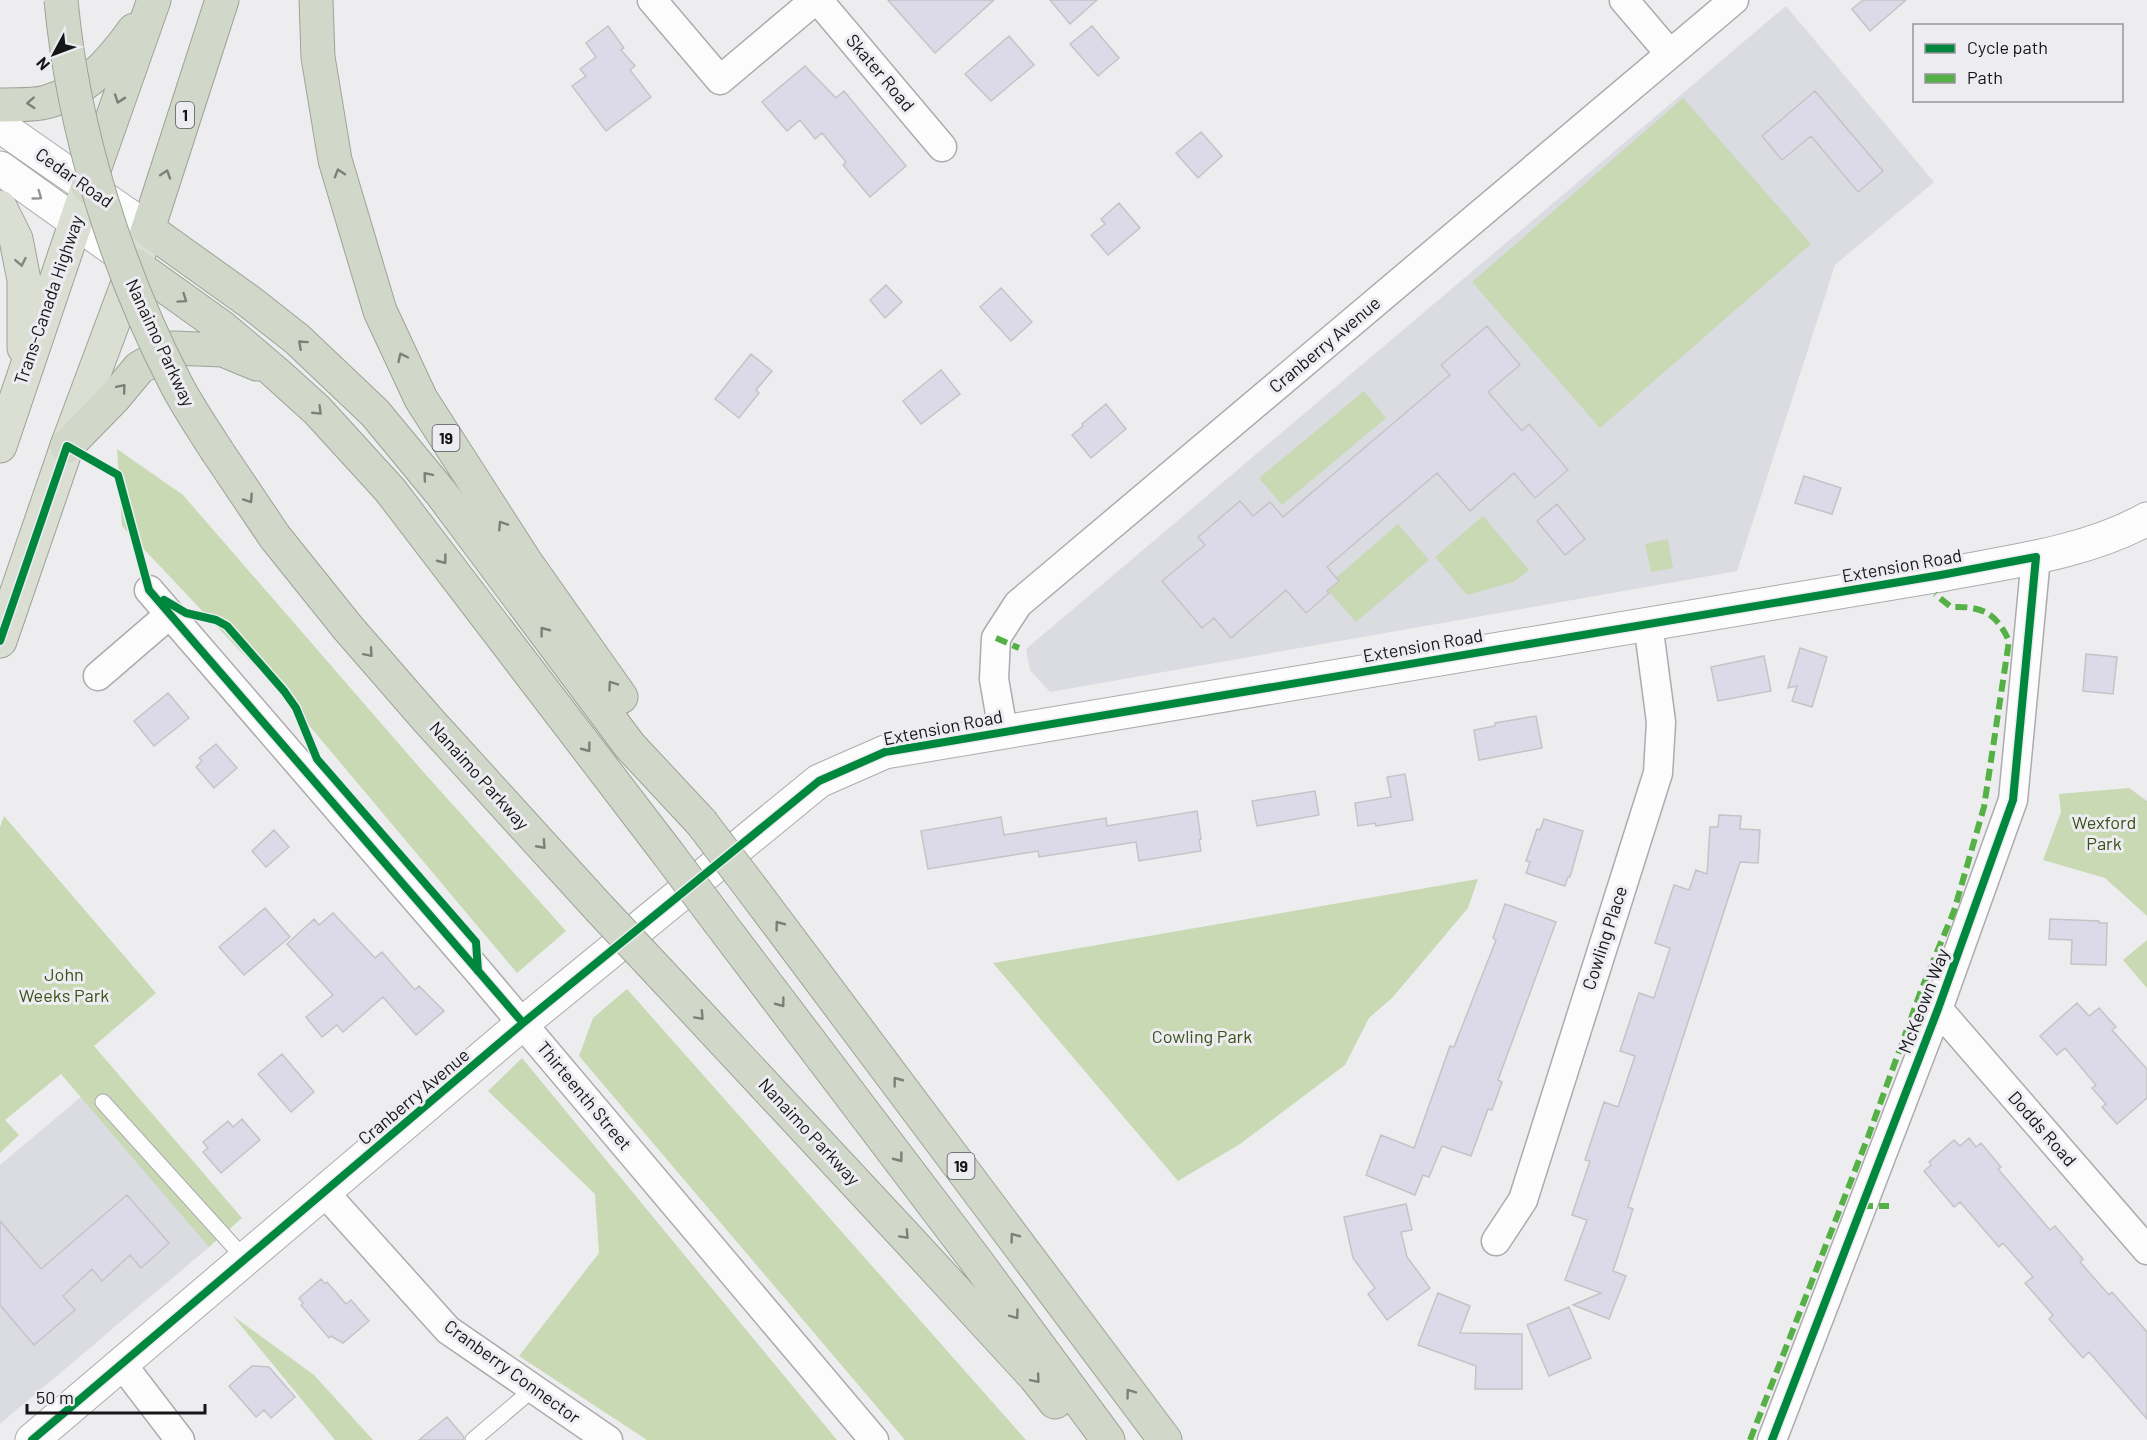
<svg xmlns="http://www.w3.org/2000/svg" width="2147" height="1440" viewBox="0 0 2147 1440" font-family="Barlow,sans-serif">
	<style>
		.built { fill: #dbdbe2 }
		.green { fill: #c8d9b4 }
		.building { fill: #dcdae8; stroke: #c4c4c6; stroke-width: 1.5 }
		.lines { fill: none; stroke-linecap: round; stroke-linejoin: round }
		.service-casing { stroke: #acacae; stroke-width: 17 }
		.minor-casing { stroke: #acacae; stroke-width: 31 }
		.tertiary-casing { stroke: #acacae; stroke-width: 35 }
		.secondary-casing { stroke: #acacae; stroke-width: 35 }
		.trunk-casing { stroke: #9da396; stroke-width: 35 }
		.motorway-casing { stroke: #9da396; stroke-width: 35 }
		.service { stroke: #fcfcfd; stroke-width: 15 }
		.minor { stroke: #fcfcfd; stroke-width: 28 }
		.tertiary { stroke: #fcfcfd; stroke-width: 33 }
		.secondary { stroke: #fcfcfd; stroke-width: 33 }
		.trunk { stroke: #daded3; stroke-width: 33 }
		.motorway { stroke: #d1d7c9; stroke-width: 33 }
		.motorway-bridge-casing { stroke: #9da396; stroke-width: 35; stroke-linecap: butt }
		.motorway-bridge { stroke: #d1d7c9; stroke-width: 33 }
		.quiet { stroke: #55b145; stroke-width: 6; stroke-dasharray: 12 6; stroke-linecap: butt }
		.cycleway-casing { stroke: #ececf1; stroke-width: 11 }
		.cycleway { stroke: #00873e; stroke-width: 8 }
		.oneway { stroke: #7d8079 }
		.oneway2 { stroke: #949496 }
		.oneway3 { stroke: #82847f }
		.labels { text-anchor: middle; stroke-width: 6; stroke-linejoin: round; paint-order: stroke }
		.shield { fill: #ececf1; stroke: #565659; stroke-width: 1.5 }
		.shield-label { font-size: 16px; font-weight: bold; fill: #161618 }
		.street-label { font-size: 18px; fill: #161618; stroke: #ececf1 }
		.park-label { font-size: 18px; fill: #3a5116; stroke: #ececf1 }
	</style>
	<rect width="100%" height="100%" fill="#ededf0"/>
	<path class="built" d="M 1786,6 L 1934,182 L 1835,265 L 1737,571 L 1050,692 L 1030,670 L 1026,649 Z
		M 82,1096 L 209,1247 L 0,1424 L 0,1165 Z"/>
	<path class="green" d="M 1683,98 L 1811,244 L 1600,428 L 1472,282 Z
		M 1364,391 L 1386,418 L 1282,505 L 1259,478 Z
		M 117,449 L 183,495 L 419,767 L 566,931 L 517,973 L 297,711 L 122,526 Z
		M 1483,516 L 1529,570 L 1514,582 L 1467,595 L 1435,557 Z
		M 1398,524 L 1429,560 L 1356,622 L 1325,587 Z
		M 1668,539 L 1673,568 L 1651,572 L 1645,544 Z
		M 2129,788 L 2147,801 L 2147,916 L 2105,878 L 2043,860 L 2061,812 L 2059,794 Z
		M 4,816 L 156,993 L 94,1046 L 242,1218 L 209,1247 L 61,1074 L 5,1120 L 19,1135 L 0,1153 L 0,827 Z
		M 1478,879 L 1468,908 L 1393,997 L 1369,1018 L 1345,1065 L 1240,1144 L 1178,1181 L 993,963 Z
		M 2147,940 L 2147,988 L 2123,960 Z
		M 627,989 L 1026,1440 L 905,1440 L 579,1056 L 593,1018 Z
		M 522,1058 L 837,1440 L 647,1440 L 519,1356 L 599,1253 L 595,1194 L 488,1091 Z
		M 233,1316 L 314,1375 L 373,1440 L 335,1440 Z"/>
	<path class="building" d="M 888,0 L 994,0 L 935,53 Z
		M 1050,0 L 1097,0 L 1070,24 Z
		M 1863,0 L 1906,0 L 1870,31 L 1852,9 Z
		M 608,26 L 624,48 L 621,50 L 635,66 L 630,70 L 651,97 L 606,131 L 572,86 L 586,76 L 580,69 L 596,57 L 586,43 Z
		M 1092,26 L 1119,58 L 1098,76 L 1070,44 Z
		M 1009,36 L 1034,65 L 991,101 L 965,74 Z
		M 805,66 L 836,98 L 844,91 L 906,166 L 870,197 L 843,165 L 846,162 L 822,133 L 815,139 L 800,120 L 787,131 L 762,102 Z
		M 1815,91 L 1883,171 L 1858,192 L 1811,136 L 1782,160 L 1762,136 Z
		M 1201,132 L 1222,156 L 1198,178 L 1176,153 Z
		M 1119,203 L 1140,228 L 1108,255 L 1091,235 L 1105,224 L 1101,219 Z
		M 886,285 L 902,302 L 885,318 L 870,300 Z
		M 1001,288 L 1032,322 L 1011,341 L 980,307 Z
		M 1487,326 L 1520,365 L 1488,392 L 1522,431 L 1529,424 L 1568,470 L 1535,498 L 1514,473 L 1470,511 L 1437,473 L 1327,567 L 1339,581 L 1327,591 L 1329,593 L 1306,613 L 1286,590 L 1231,638 L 1214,618 L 1202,628 L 1162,581 L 1205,545 L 1198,537 L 1240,501 L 1253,516 L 1270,502 L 1283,517 L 1450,375 L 1441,365 Z
		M 751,354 L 772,371 L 756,390 L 759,393 L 739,418 L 715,399 Z
		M 941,370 L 960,394 L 921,424 L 903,401 Z
		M 1106,404 L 1126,429 L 1091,458 L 1072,435 L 1083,426 L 1082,424 Z
		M 1804,476 L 1841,488 L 1832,514 L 1795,503 Z
		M 1557,504 L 1585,539 L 1565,555 L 1537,521 Z
		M 1800,648 L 1827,657 L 1812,707 L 1792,701 L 1797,686 L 1788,688 Z
		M 2086,654 L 2117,657 L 2113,694 L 2083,691 Z
		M 1764,656 L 1771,691 L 1718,701 L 1711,667 Z
		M 168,693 L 189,718 L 154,746 L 134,721 Z
		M 1536,716 L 1542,748 L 1479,760 L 1474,730 L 1495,726 L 1495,723 Z
		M 216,744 L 237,768 L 214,788 L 196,767 L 202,761 L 199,758 Z
		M 1405,774 L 1413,820 L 1376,826 L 1375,823 L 1358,826 L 1355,803 L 1391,797 L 1387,777 Z
		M 1315,791 L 1319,815 L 1257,826 L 1252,801 Z
		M 1197,811 L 1201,839 L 1199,840 L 1201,851 L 1139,861 L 1136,842 L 1039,857 L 1038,851 L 928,869 L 921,831 L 1001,817 L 1004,835 L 1106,818 L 1107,826 Z
		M 1719,815 L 1741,816 L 1740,829 L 1760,830 L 1758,863 L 1740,862 L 1661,1105 L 1628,1207 L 1633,1209 L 1613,1271 L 1626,1276 L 1609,1319 L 1573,1305 L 1601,1293 L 1565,1280 L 1587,1220 L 1572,1215 L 1590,1161 L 1585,1160 L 1604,1102 L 1618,1107 L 1635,1056 L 1620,1051 L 1639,993 L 1654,998 L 1670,948 L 1655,943 L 1674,885 L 1689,890 L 1696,870 L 1707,874 L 1710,827 L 1718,827 Z
		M 1544,819 L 1583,831 L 1570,877 L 1568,877 L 1565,886 L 1526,873 L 1530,862 L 1526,861 L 1537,829 L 1540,830 Z
		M 274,830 L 289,847 L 266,867 L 252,851 Z
		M 1505,904 L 1556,922 L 1498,1080 L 1502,1082 L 1492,1110 L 1488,1109 L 1471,1156 L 1442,1146 L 1429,1177 L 1423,1175 L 1415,1195 L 1366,1175 L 1381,1135 L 1414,1148 L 1450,1046 L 1454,1047 L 1496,940 L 1493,938 Z
		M 265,908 L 290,937 L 244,975 L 219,947 Z
		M 333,913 L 375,958 L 382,952 L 415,990 L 419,986 L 444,1011 L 416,1035 L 383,997 L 343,1032 L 337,1025 L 322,1037 L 306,1017 L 333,995 L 287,944 L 314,919 L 319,925 Z
		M 2050,919 L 2099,921 L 2099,923 L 2107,923 L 2106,965 L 2071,964 L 2072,940 L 2049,939 Z
		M 2077,1003 L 2089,1016 L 2099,1008 L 2116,1027 L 2112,1030 L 2147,1069 L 2147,1098 L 2117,1124 L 2102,1107 L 2106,1104 L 2092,1088 L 2096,1085 L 2065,1048 L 2057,1055 L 2040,1036 Z
		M 282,1054 L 314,1092 L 291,1112 L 258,1074 Z
		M 242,1119 L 260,1140 L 221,1173 L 203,1152 L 208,1148 L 203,1142 L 228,1121 L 233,1127 Z
		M 1969,1138 L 1976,1147 L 1981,1143 L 2001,1167 L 1998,1169 L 2050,1230 L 2055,1226 L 2083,1259 L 2080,1262 L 2109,1295 L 2112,1292 L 2147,1332 L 2147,1419 L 2089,1352 L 2083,1358 L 2049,1319 L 2053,1315 L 2025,1283 L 2033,1277 L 2003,1243 L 1999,1247 L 1960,1202 L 1954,1207 L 1924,1171 L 1931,1165 L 1929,1162 L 1954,1140 L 1960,1146 Z
		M 127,1195 L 169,1243 L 141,1268 L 130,1255 L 102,1281 L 92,1269 L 63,1296 L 75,1310 L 34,1345 L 0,1305 L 0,1221 L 41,1269 Z
		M 1406,1204 L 1412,1230 L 1401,1232 L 1407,1257 L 1430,1288 L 1387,1320 L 1368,1294 L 1375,1288 L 1353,1258 L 1344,1217 Z
		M 321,1279 L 325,1284 L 327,1282 L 346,1304 L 351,1300 L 369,1321 L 343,1343 L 331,1336 L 329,1338 L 301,1305 L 303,1303 L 299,1298 Z
		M 1438,1293 L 1470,1306 L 1460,1333 L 1522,1334 L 1522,1389 L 1475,1389 L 1476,1366 L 1418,1345 Z
		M 1569,1307 L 1591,1358 L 1549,1376 L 1527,1325 Z
		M 252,1366 L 269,1367 L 295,1397 L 271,1418 L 264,1410 L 256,1417 L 229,1386 Z
		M 447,1417 L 464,1437 L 463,1440 L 419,1440 Z"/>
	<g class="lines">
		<defs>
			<path id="service" d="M 103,1102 L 245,1259
				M 473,1440 L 533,1389"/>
			<path id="minor" d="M 652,0 L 720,80 L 815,0
				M 818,0 L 942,147
				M 1624,0 L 1670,54
				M 149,590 L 478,971 L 874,1440
				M 98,676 L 170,614
				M 1003,731 L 994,679 L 996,638 L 1018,604 L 1734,0
				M 1938,1009 L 2147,1250
				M 324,1192 L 448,1330 L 608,1440
				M 1496,1241 L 1523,1200 L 1658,773 L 1661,722 L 1648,623
				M 121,1363 L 180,1440
				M 1772,1440 L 1938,1009 L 2013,800 L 2036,557"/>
			<path id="tertiary" d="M 32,1440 L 523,1023 L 819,781 L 885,752 L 1941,575 C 2008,562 2086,553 2147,519"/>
			<path id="secondary" d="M 0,126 L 148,229
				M 0,168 L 133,263"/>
			<path id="trunk" d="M 0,207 L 16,239 L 24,280 L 24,348
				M 0,446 L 87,189
				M 0,641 L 67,446 L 148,229"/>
			<path id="motorway" d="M 222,0 L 148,229 L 250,302 L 297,339 L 375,413 L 441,493 L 630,746 L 701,822
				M 316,0 L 318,57 L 335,160 L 380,311 L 421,399 L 525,561 L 621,697
				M 0,105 C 15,104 32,106 46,102 C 86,91 111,62 134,30
				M 88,187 L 154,0
				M 135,265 L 223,328 L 275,372 L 317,410 L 390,490 L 666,851
				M 67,446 L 114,398 L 139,368 L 173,348 L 223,350 L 257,364
				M 217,451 L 275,537 L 348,628 L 428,720 L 599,908
				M 755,893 L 1165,1440
				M 720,923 L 974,1258 L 1108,1440
				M 660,973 L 908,1239 L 1035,1377 L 1055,1402"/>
		</defs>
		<use href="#service" class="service-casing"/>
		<use href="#minor" class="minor-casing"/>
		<use href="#tertiary" class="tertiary-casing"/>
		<use href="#secondary" class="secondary-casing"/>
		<use href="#trunk" class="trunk-casing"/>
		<use href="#motorway" class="motorway-casing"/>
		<use href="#service" class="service"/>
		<use href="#minor" class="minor"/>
		<use href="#tertiary" class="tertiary"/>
		<use href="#secondary" class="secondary"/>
		<use href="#trunk" class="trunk"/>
		<use href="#motorway" class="motorway"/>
		<defs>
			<path id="motorway-bridge" d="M 61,0 C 73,130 116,268 176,384 C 188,407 203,429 217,451
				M 701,822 L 755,893
				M 666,851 L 720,923
				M 599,908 L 660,973"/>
		</defs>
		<use href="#motorway-bridge" class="motorway-bridge-casing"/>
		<use href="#motorway-bridge" class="motorway-bridge"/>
		<path class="quiet" d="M 996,638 L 1019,648
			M 1861,1206 L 1889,1206
			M 1750,1440 L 1868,1137 L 1922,988 L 1954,911 L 1984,807 L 2009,641 C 1996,612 1981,606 1951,607 L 1935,594"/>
		<defs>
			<path id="cycleway" d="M 164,600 L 186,613 L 216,620 L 227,626 L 284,691 L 296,708 L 317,759 L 476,942 L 478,971
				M 0,641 L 67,446 L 118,475 L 149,590 L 523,1023
				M 32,1440 L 523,1023 L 819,781 L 885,752 L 1941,575 L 2036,557 L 2013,800 L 1938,1009 L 1772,1440"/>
		</defs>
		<use href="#cycleway" class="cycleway-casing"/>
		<use href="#cycleway" class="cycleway"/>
	</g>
	<defs><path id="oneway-chevron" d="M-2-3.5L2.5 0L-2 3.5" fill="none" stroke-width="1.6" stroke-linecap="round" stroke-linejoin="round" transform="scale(1.5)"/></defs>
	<g class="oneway">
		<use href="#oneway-chevron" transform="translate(119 99) rotate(109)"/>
		<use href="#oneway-chevron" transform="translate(31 103) rotate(177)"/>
		<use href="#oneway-chevron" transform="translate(339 173) rotate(-107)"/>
		<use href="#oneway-chevron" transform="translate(166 174) rotate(-72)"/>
		<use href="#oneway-chevron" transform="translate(183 299) rotate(35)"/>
		<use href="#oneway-chevron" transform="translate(302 344) rotate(-138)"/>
		<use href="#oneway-chevron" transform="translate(402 357) rotate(-115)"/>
		<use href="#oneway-chevron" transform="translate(122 388) rotate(-50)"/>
		<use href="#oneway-chevron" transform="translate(318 411) rotate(44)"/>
		<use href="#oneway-chevron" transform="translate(427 476) rotate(-130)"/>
		<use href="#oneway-chevron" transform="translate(249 499) rotate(56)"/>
		<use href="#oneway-chevron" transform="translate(502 525) rotate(-123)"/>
		<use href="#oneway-chevron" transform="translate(443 560) rotate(53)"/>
		<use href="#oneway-chevron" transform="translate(544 631) rotate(-127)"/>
		<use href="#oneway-chevron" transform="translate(369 653) rotate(49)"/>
		<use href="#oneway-chevron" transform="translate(612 685) rotate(-125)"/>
		<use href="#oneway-chevron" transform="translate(587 748) rotate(53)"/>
		<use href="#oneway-chevron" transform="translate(542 845) rotate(48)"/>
		<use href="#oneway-chevron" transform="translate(779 925) rotate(-127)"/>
		<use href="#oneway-chevron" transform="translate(781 1003) rotate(53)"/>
		<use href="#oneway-chevron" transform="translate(700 1016) rotate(47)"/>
		<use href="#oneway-chevron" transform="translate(897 1081) rotate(-127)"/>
		<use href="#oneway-chevron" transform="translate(899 1158) rotate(53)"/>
		<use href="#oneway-chevron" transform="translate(905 1235) rotate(47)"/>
		<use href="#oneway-chevron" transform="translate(1014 1237) rotate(-127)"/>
		<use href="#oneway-chevron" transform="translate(1015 1315) rotate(54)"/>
		<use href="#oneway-chevron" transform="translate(1036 1379) rotate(50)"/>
		<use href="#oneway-chevron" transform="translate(1130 1393) rotate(-126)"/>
	</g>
	<use class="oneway2" href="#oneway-chevron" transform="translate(38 196) rotate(36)"/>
	<use class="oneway3" href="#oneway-chevron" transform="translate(21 262) rotate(79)"/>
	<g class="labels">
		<g class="shield">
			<rect x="176" y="102" width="18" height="26" rx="4.5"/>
			<rect x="432.5" y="425" width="27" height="26" rx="4.5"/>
			<rect x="947.5" y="1153" width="27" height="26" rx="4.5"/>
		</g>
		<g class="shield-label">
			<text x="185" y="121">1</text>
			<text x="446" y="444">19</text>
			<text x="961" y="1172">19</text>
		</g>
		<g class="street-label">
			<text transform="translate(880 73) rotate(50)" y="6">Skater Road</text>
			<text transform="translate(74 178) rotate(35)" y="6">Cedar Road</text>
			<text transform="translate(49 300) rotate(-71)" y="6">Trans-Canada Highway</text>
			<text transform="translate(160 343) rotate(65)" y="6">Nanaimo Parkway</text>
			<text transform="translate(1325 345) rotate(-40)" y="6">Cranberry Avenue</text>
			<text transform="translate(1902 566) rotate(-10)" y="6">Extension Road</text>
			<text transform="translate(1423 646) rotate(-10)" y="6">Extension Road</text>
			<text transform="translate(943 728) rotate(-11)" y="6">Extension Road</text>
			<text transform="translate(479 776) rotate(48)" y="6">Nanaimo Parkway</text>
			<text transform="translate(1605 938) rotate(-72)" y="6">Cowling Place</text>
			<text transform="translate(1924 1001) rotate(-69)" y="6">McKeown Way</text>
			<text transform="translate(584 1096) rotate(50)" y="6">Thirteenth Street</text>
			<text transform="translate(414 1097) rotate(-40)" y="6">Cranberry Avenue</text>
			<text transform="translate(2042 1129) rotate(49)" y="6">Dodds Road</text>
			<text transform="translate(809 1132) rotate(47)" y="6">Nanaimo Parkway</text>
			<text transform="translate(512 1372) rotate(36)" y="6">Cranberry Connector</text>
		</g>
		<g class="park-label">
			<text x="2104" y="829">Wexford<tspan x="2104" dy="21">Park</tspan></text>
			<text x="64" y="981">John<tspan x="64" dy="21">Weeks Park</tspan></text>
			<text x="1202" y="1043">Cowling Park</text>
		</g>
	</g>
	<rect x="1913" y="24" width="210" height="78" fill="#ececf1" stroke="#96969a" stroke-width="1.5"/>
	<rect x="1925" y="44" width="30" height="9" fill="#00873e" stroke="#96969a" stroke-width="1.5"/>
	<text x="1967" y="54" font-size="18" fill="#161618">Cycle path</text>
	<rect x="1925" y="74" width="30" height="9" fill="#55b145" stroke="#96969a" stroke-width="1.5"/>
	<text x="1967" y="84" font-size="18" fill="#161618">Path</text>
	<g transform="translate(54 54) rotate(229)" stroke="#ececf1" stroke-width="4.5" paint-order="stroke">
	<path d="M0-4.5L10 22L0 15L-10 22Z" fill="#161618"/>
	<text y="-9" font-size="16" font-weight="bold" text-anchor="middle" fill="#161618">N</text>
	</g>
	<path d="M27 1404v9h178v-9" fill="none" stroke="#161618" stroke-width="3"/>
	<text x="36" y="1404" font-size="18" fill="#161618" stroke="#ececf1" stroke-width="4.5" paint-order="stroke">50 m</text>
</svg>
